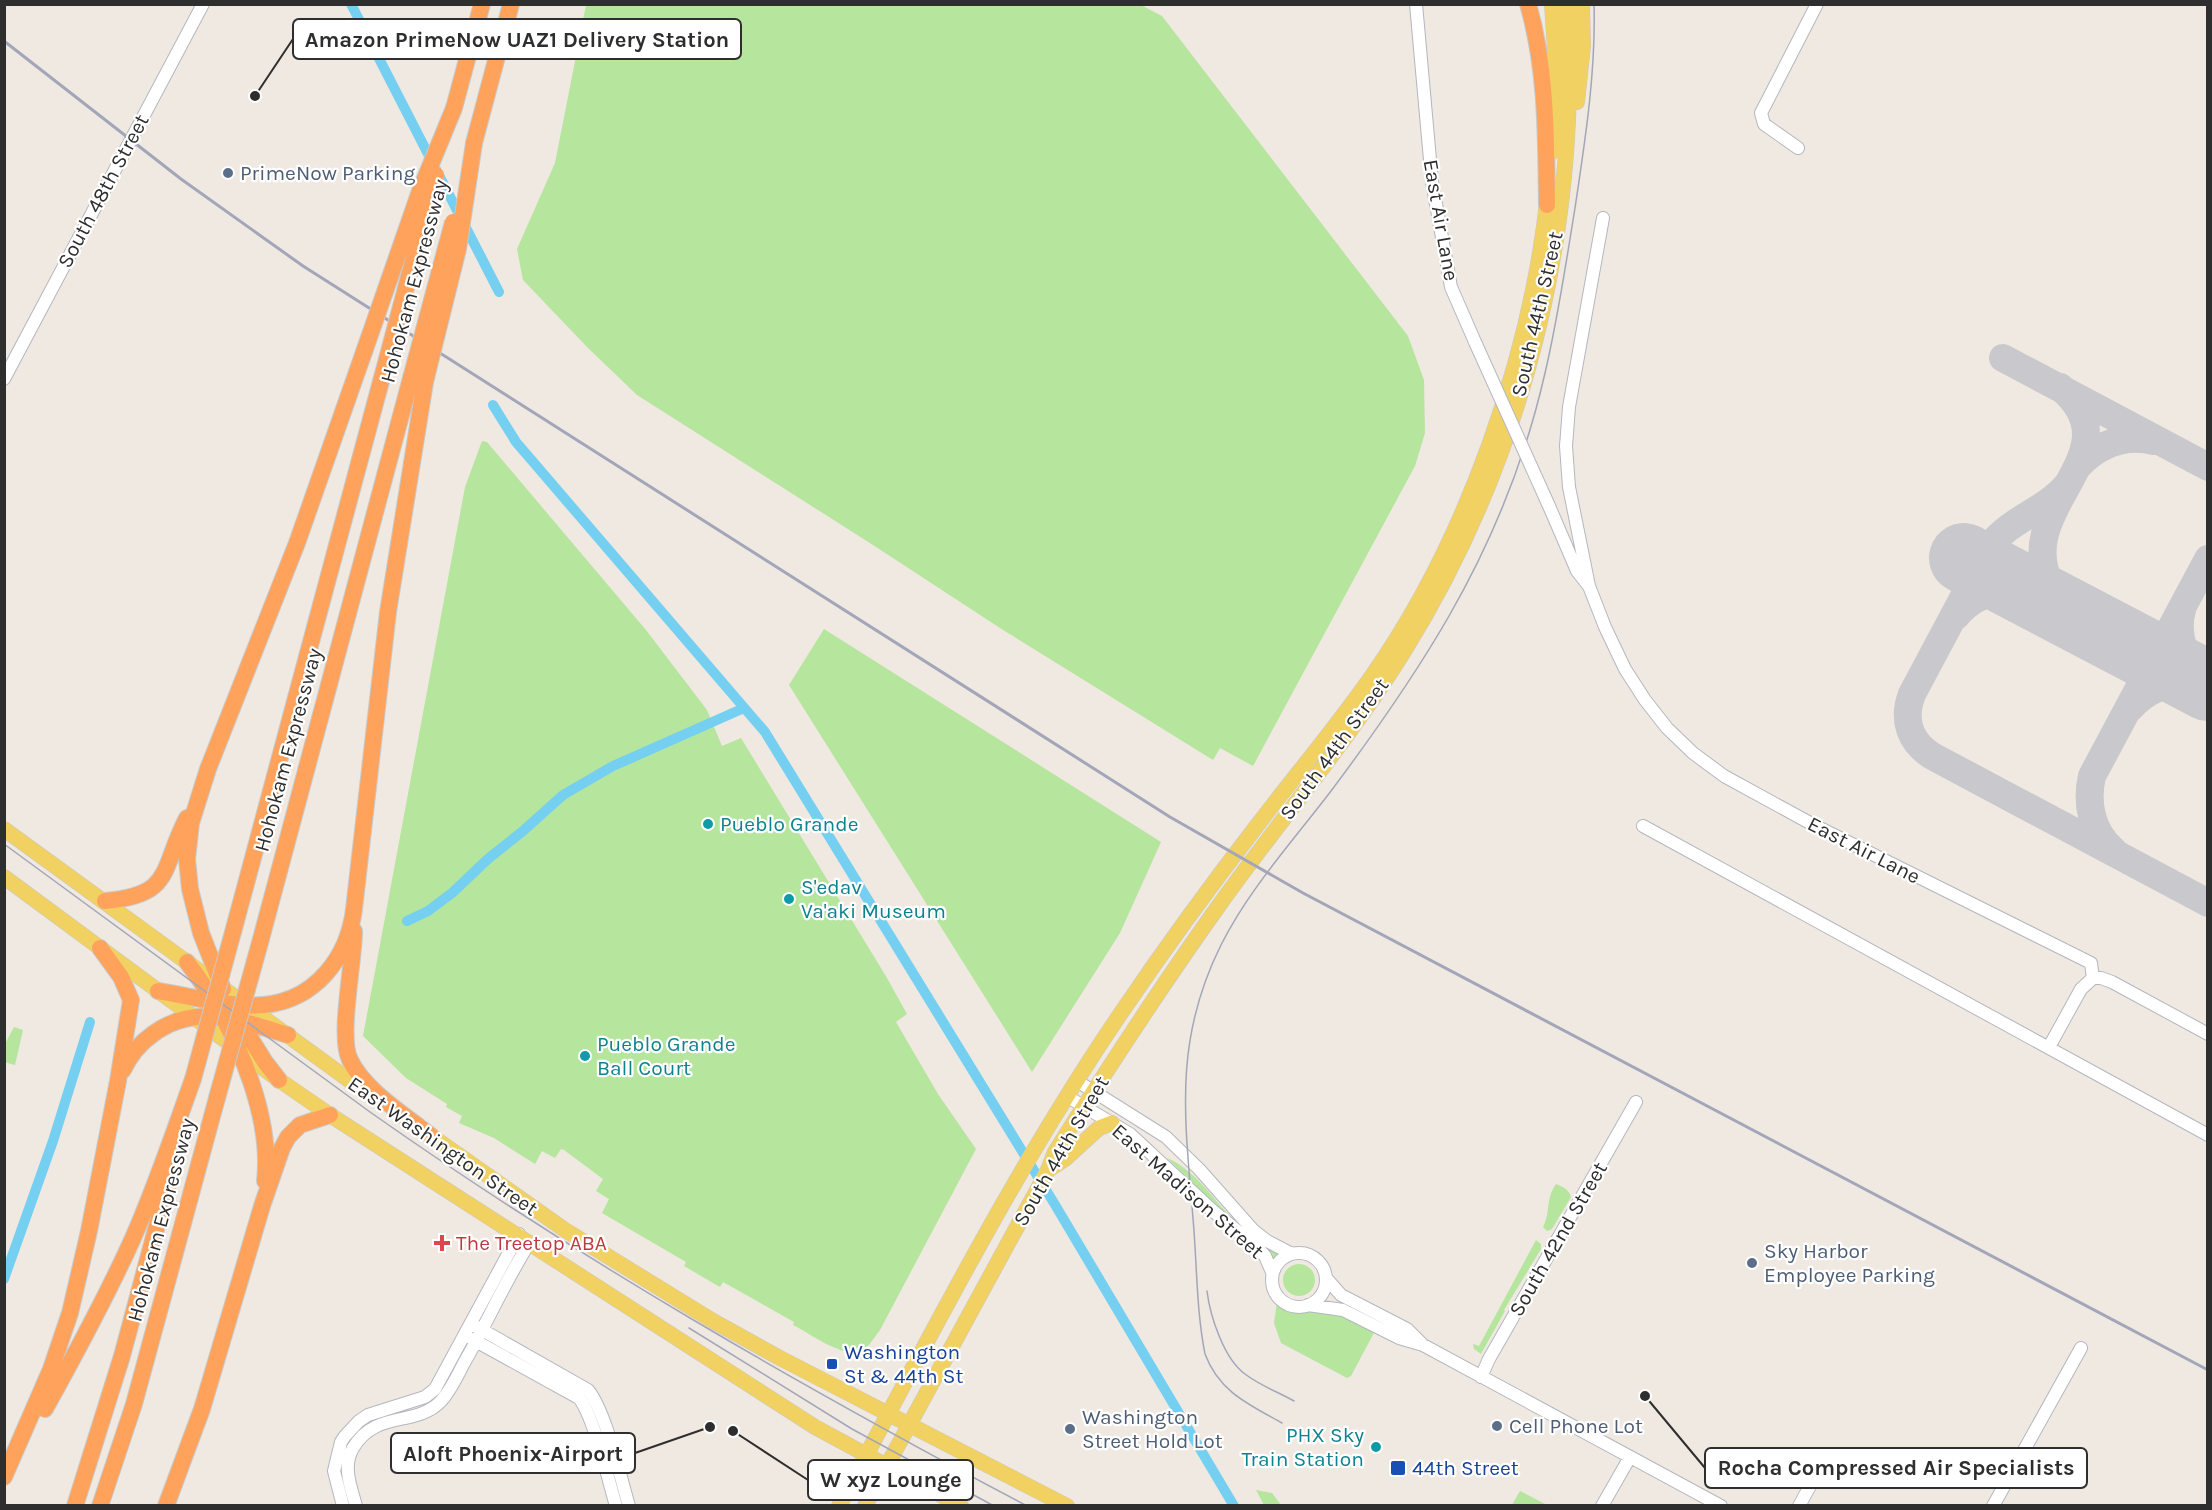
<svg xmlns="http://www.w3.org/2000/svg" width="2212" height="1510" viewBox="0 0 2212 1510" font-family="Karla,sans-serif">
	<style>
		.green { fill: #b6e59e }
		.lines { fill: none; stroke-linecap: round; stroke-linejoin: round }
		.canal { stroke: #75cff0; stroke-width: 10 }
		.taxiway { stroke: #c9c8cc; stroke-width: 28 }
		.runway { stroke: #c9c8cc; stroke-width: 70 }
		.minor-casing { stroke: #b4b7c1; stroke-width: 14 }
		.major-casing { stroke: #c9c9c9; stroke-width: 16 }
		.highway-casing { stroke: #c9c9c9; stroke-width: 18 }
		.minor { stroke: #fff; stroke-width: 12 }
		.major { stroke: #f2d163; stroke-width: 15 }
		.highway { stroke: #ffa35c; stroke-width: 16 }
		.tram { stroke: #a3a6b8; stroke-width: 1.5 }
		.rail { stroke: #a3a6b8; stroke-width: 3 }
		.minor-bridge-casing { stroke: #b4b7c1; stroke-width: 14; stroke-linecap: butt }
		.highway-bridge-casing { stroke: #c9c9c9; stroke-width: 18; stroke-linecap: butt }
		.minor-bridge { stroke: #fff; stroke-width: 12 }
		.highway-bridge { stroke: #ffa35c; stroke-width: 16 }
		.service-dot { fill: #5c6f8a; stroke: #fff; stroke-width: 2 }
		.culture-dot { fill: #0f9aa8; stroke: #fff; stroke-width: 2 }
		.health-dot { fill: #e0444e; stroke: #fff; stroke-width: 2 }
		.transit-dot { fill: #1a4fb4; stroke: #fff; stroke-width: 2 }
		.labels { text-anchor: middle; stroke-width: 4.5; stroke-linejoin: round; paint-order: stroke }
		.service-label { font-size: 21px; fill: #4e5e75; stroke: #fff; text-anchor: start }
		.street-label { font-size: 21px; fill: #2e2e2e; stroke: #fff }
		.culture-label { font-size: 21px; fill: #0d838f; stroke: #fff; text-anchor: start }
		.health-label { font-size: 21px; fill: #be3a42; stroke: #fff; text-anchor: start }
		.transit-label { font-size: 21px; fill: #164399; stroke: #fff; text-anchor: start }
		.leader { fill: none; stroke: #2e2e2e; stroke-width: 2 }
		.callout-dot { fill: #2e2e2e; stroke: #fff; stroke-width: 2 }
		.callout { fill: #fff; stroke: #2e2e2e; stroke-width: 2 }
		.callout-label { font-size: 22px; text-anchor: middle; font-weight: bold; fill: #2e2e2e }
	</style>
	<rect width="100%" height="100%" fill="#efe9e1"/>
	<path class="green" d="M 586,5 L 1139,4 L 1162,16 L 1408,336 L 1424,380 L 1425,433 L 1415,466 L 1253,766 L 1220,748 L 1213,760 L 1000,628 L 873,545 L 637,395 L 588,348 L 523,280 L 517,249 L 555,163 Z
		M 482,441 L 487,442 L 646,630 L 707,710 L 722,746 L 741,738 L 887,978 L 907,1014 L 896,1022 L 938,1094 L 976,1149 L 880,1330 L 869,1345 L 859,1354 C 834,1352 814,1336 793,1325 L 794,1322 L 723,1282 L 720,1287 L 684,1266 L 686,1262 L 602,1213 L 609,1199 L 596,1191 L 603,1179 L 564,1150 L 561,1149 L 555,1158 L 542,1151 L 535,1164 L 494,1138 L 459,1123 L 462,1116 L 446,1107 L 447,1104 L 406,1078 L 363,1036 L 465,487 Z
		M 824,629 L 1161,842 L 1120,933 L 1032,1072 L 789,685 Z
		M 14,1027 L 23,1030 L 15,1065 L 4,1062 L 5,1044 Z
		M 1167,1158 C 1197,1171 1213,1200 1235,1221 C 1249,1235 1265,1244 1281,1253 L 1273,1260 Z
		M 1556,1184 C 1563,1187 1569,1189 1571,1197 L 1552,1229 L 1547,1231 L 1543,1227 C 1551,1212 1545,1200 1556,1184 Z
		M 1536,1240 L 1541,1244 L 1541,1249 L 1504,1310 L 1505,1311 L 1481,1354 L 1474,1349 L 1473,1344 L 1479,1346 Z
		M1283 1280a16 16 0 1 1 32 0a16 16 0 1 1-32 0Z
		M 1277,1302 C 1300,1317 1304,1307 1327,1311 C 1345,1313 1360,1322 1376,1329 L 1351,1376 L 1347,1378 L 1281,1343 L 1274,1323 Z
		M 1256,1490 L 1272,1493 L 1281,1505 L 1264,1505 Z
		M 1520,1491 L 1547,1505 L 1512,1505 Z"/>
	<g class="lines">
		<path class="canal" d="M 351,4 L 499,292
			M 493,405 L 516,442 L 765,732 L 1054,1203 L 1234,1506
			M 407,921 L 428,911 L 452,893 L 489,858 L 523,831 L 563,795 L 613,766 L 744,708
			M 4,1279 L 53,1141 L 90,1022"/>
		<path class="taxiway" d="M 2003,358 L 2208,467
			M 2060,387 C 2139,454 2009,506 2051,586 C 2058,598 2069,608 2079,617
			M 2078,466 C 2099,444 2124,434 2154,441
			M 2068,484 C 2047,510 2012,518 1992,544 L 1912,694 C 1902,720 1910,743 1934,757 L 2208,903
			M 2182,610 C 2174,637 2187,662 2203,683
			M 1956,616 C 1990,575 2030,595 2069,613
			M 2130,708 C 2149,687 2175,679 2203,683
			M 2113,850 C 2091,832 2086,802 2092,776 L 2208,559"/>
		<path class="runway" d="M 1964,558 L 2208,686"/>
		<defs>
			<path id="minor" d="M 1416,4 L 1432,182 L 1451,287 L 1475,342
				M 1798,148 L 1764,124 L 1761,113 L 1817,4
				M 1603,218 L 1569,407 L 1566,446 L 1569,487 L 1589,586 L 1605,627 L 1625,669 L 1645,700 L 1667,728 L 1693,753 L 1724,776 L 1810,823 L 2091,963 L 2093,978
				M 4,379 L 203,4
				M 1549,506 L 1577,571 L 1588,585
				M 1643,826 L 2208,1135
				M 2093,978 L 2101,978 L 2112,982 L 2208,1034
				M 2049,1047 L 2081,989 L 2093,978
				M 1077,1081 L 1166,1137 L 1199,1169 L 1253,1230 L 1267,1241 L 1292,1254
				M 1068,1097 L 1130,1134 L 1213,1211 L 1257,1247 L 1265,1256 L 1272,1272
				M1272 1280a27 27 0 1 1 54 0a27 27 0 1 1-54 0Z
				M 1326,1278 L 1341,1295 L 1407,1329 L 1422,1344
				M 1308,1305 L 1343,1310 L 1399,1338 L 1423,1345 L 1721,1506
				M 477,1327 L 588,1390 C 606,1412 620,1476 629,1506
				M 472,1339 L 579,1398 C 594,1417 608,1479 616,1506
				M 1481,1377 L 1489,1359 L 1636,1102
				M 343,1506 L 334,1471 L 341,1442 L 345,1436 L 359,1421 L 368,1415 L 425,1397 L 435,1389 L 519,1234
				M 356,1506 C 351,1487 342,1466 353,1448 C 375,1410 415,1427 440,1402 C 450,1392 457,1376 464,1363 C 487,1323 505,1281 530,1242
				M 1602,1506 L 1630,1457
				M 1799,1506 L 1821,1466
				M 1993,1506 L 2081,1348"/>
			<path id="major" d="M 1552,4 L 1556,66 L 1552,152
				M 1577,102 L 1583,46 L 1582,4
				M 4,829 L 375,1099
				M 4,877 L 279,1080 L 330,1115 L 815,1427 L 961,1506
				M 423,1130 L 565,1230 L 713,1321 L 778,1357 L 1067,1506
				M 1048,1170 L 1065,1159 L 1099,1128 L 1112,1123
				M 839,1506 C 929,1339 1014,1170 1121,1013 C 1165,948 1211,885 1259,823 C 1297,773 1338,725 1374,673 C 1467,539 1531,356 1548,194
				M 865,1506 L 1048,1170 L 1055,1152 C 1108,1068 1162,985 1220,904 C 1280,820 1348,741 1403,653 C 1523,461 1581,230 1567,4"/>
			<path id="highway" d="M 1528,4 C 1547,70 1546,137 1547,205
				M 454,108 L 482,4
				M 474,143 L 511,4
				M 105,901 C 174,895 160,870 187,818
				M 236,921 L 387,359
				M 354,931 C 354,962 338,1037 350,1060 C 364,1090 405,1115 431,1136
				M 261,939 L 411,378
				M 187,962 C 230,1018 273,1109 265,1181
				M 223,989 L 201,933 L 190,889 L 187,859 L 191,823 L 208,769 L 297,543 L 364,352
				M 158,991 C 191,996 231,1008 264,1005 C 315,1000 348,958 354,909 L 388,612 L 425,382
				M 234,1012 L 265,1062 L 279,1080
				M 123,1070 C 130,1055 140,1043 153,1034 C 196,1002 242,1021 288,1035
				M 45,1409 C 76,1353 107,1296 133,1238 C 156,1186 174,1132 193,1079
				M 4,1477 L 51,1369 L 70,1313 L 89,1231 L 118,1081 L 131,1000 L 121,977 L 100,948
				M 75,1506 L 122,1356 L 174,1162
				M 100,1506 L 134,1404 L 217,1098
				M 166,1506 L 202,1409 L 262,1206 L 282,1148 L 288,1137 L 300,1125 L 330,1115"/>
		</defs>
		<use href="#minor" class="minor-casing"/>
		<use href="#major" class="major-casing"/>
		<use href="#highway" class="highway-casing"/>
		<use href="#minor" class="minor"/>
		<use href="#major" class="major"/>
		<use href="#highway" class="highway"/>
		<path class="tram" d="M 4,844 L 370,1112 C 580,1260 801,1386 1027,1506
			M 1207,1291 C 1210,1316 1224,1359 1245,1374 C 1259,1385 1278,1392 1294,1401
			M 689,1328 L 852,1429 L 994,1506
			M 1282,1423 C 1250,1405 1219,1392 1205,1354 C 1197,1314 1197,1272 1194,1231 C 1186,1125 1171,1045 1221,945 C 1249,889 1293,841 1331,791 C 1373,735 1414,677 1449,616 C 1492,541 1526,457 1545,373 C 1558,318 1566,263 1575,208 C 1585,141 1596,72 1594,4"/>
		<path class="rail" d="M 4,41 L 181,179 L 303,266 L 1170,817 L 1303,893 L 2208,1370"/>
		<defs>
			<path id="minor-bridge" d="M 1475,342 L 1549,506"/>
			<path id="highway-bridge" d="M 364,352 L 420,191 L 454,108
				M 387,359 L 436,175
				M 411,378 L 453,222
				M 425,382 L 458,249 L 474,143
				M 193,1079 L 236,921
				M 217,1098 L 261,939"/>
		</defs>
		<use href="#minor-bridge" class="minor-bridge-casing"/>
		<use href="#highway-bridge" class="highway-bridge-casing"/>
		<use href="#minor-bridge" class="minor-bridge"/>
		<use href="#highway-bridge" class="highway-bridge"/>
	</g>
	<g class="service-dot">
		<circle cx="228" cy="173" r="6"/>
		<circle cx="1752" cy="1263" r="6"/>
		<circle cx="1497" cy="1426" r="6"/>
		<circle cx="1070" cy="1429" r="6"/>
	</g>
	<g class="culture-dot">
		<circle cx="708" cy="824" r="6"/>
		<circle cx="789" cy="899" r="6"/>
		<circle cx="585" cy="1056" r="6"/>
		<circle cx="1376" cy="1447" r="6"/>
	</g>
	<path class="health-dot" d="M439 1234h6v6h6v6h-6v6h-6v-6h-6v-6h6z"/>
	<g class="transit-dot">
		<rect x="826" y="1358" width="12" height="12" rx="3"/>
		<rect x="1390" y="1460" width="16" height="16" rx="3"/>
	</g>
	<g class="labels">
		<g class="service-label">
			<text x="240" y="180">PrimeNow Parking</text>
			<text x="1764" y="1258">Sky Harbor<tspan x="1764" dy="24">Employee Parking</tspan></text>
			<text x="1082" y="1424">Washington<tspan x="1082" dy="24">Street Hold Lot</tspan></text>
			<text x="1509" y="1433">Cell Phone Lot</text>
		</g>
		<g class="street-label">
			<text transform="translate(103 191) rotate(-62)" y="7">South 48th Street</text>
			<text transform="translate(1441 220) rotate(80)" y="7">East Air Lane</text>
			<text transform="translate(414 281) rotate(-75)" y="7">Hohokam Expressway</text>
			<text transform="translate(1537 314) rotate(-77)" y="7">South 44th Street</text>
			<text transform="translate(1334 749) rotate(-54)" y="7">South 44th Street</text>
			<text transform="translate(288 750) rotate(-75)" y="7">Hohokam Expressway</text>
			<text transform="translate(1864 850) rotate(27)" y="7">East Air Lane</text>
			<text transform="translate(443 1146) rotate(35)" y="7">East Washington Street</text>
			<text transform="translate(1061 1151) rotate(-60)" y="7">South 44th Street</text>
			<text transform="translate(1188 1191) rotate(41)" y="7">East Madison Street</text>
			<text transform="translate(161 1220) rotate(-75)" y="7">Hohokam Expressway</text>
			<text transform="translate(1558 1239) rotate(-60)" y="7">South 42nd Street</text>
		</g>
		<g class="culture-label">
			<text x="720" y="831">Pueblo Grande</text>
			<text x="801" y="894">S'edav<tspan x="801" dy="24">Va'aki Museum</tspan></text>
			<text x="597" y="1051">Pueblo Grande<tspan x="597" dy="24">Ball Court</tspan></text>
			<text x="1364" y="1442" text-anchor="end">PHX Sky<tspan x="1364" dy="24">Train Station</tspan></text>
		</g>
		<g class="health-label">
			<text x="456" y="1250">The Treetop ABA</text>
		</g>
		<g class="transit-label">
			<text x="844" y="1359">Washington<tspan x="844" dy="24">St &amp; 44th St</tspan></text>
			<text x="1412" y="1475">44th Street</text>
		</g>
	</g>
	<path class="leader" d="M255 96L293 39M710 1427L635 1453M1645 1396L1705 1468M733 1431L808 1480"/>
	<g class="callout-dot">
		<circle cx="255" cy="96" r="6"/>
		<circle cx="710" cy="1427" r="6"/>
		<circle cx="1645" cy="1396" r="6"/>
		<circle cx="733" cy="1431" r="6"/>
	</g>
	<g class="callout">
		<rect x="293" y="19" width="448" height="40" rx="6"/>
		<rect x="391" y="1433" width="244" height="40" rx="6"/>
		<rect x="1705" y="1448" width="382" height="40" rx="6"/>
		<rect x="808" y="1460" width="165" height="40" rx="6"/>
	</g>
	<g class="callout-label">
		<text x="517" y="47">Amazon PrimeNow UAZ1 Delivery Station</text>
		<text x="513" y="1461">Aloft Phoenix-Airport</text>
		<text x="1896" y="1475">Rocha Compressed Air Specialists</text>
		<text x="891" y="1487">W xyz Lounge</text>
	</g>
	<rect width="2212" height="1510" fill="none" stroke="#2e2e2e" stroke-width="12"/>
</svg>
